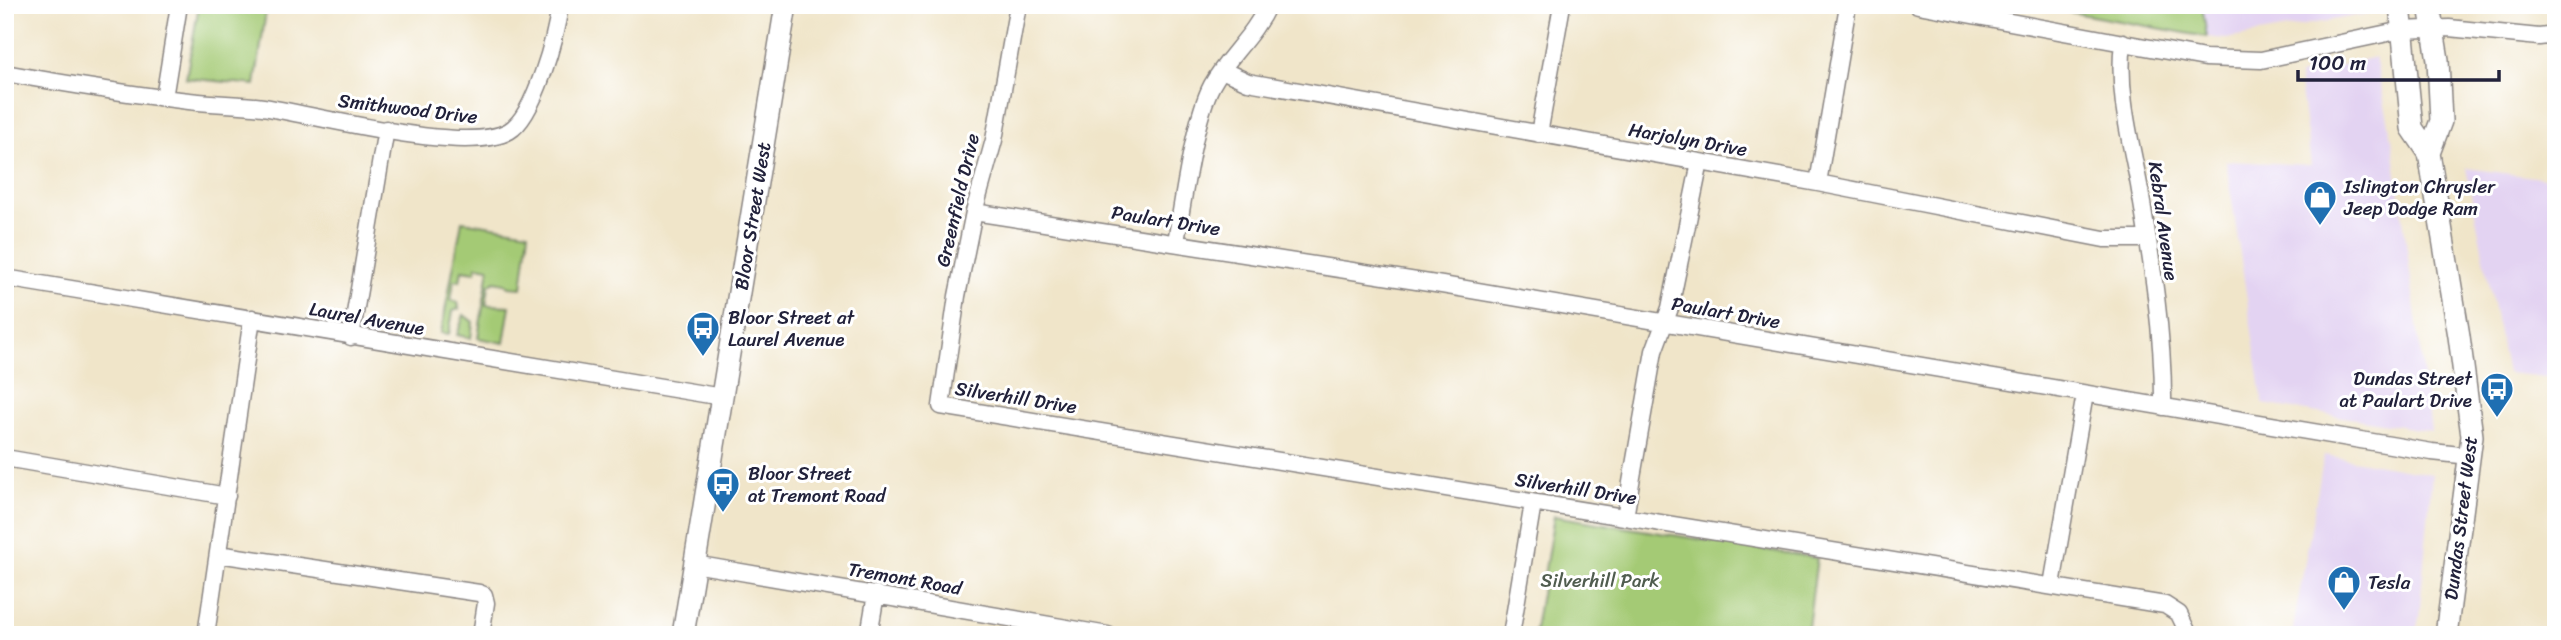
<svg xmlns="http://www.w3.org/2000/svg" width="2561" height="640" viewBox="0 0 2561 640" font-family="Sriracha,sans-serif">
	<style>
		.built { fill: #e3d3f2 }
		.green { fill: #a4ca74; stroke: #637658; stroke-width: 2 }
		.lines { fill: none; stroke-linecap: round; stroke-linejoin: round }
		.minor-casing { stroke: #898482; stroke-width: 19 }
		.major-casing { stroke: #898482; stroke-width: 24 }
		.minor { stroke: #fff; stroke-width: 16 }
		.major { stroke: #fff; stroke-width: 21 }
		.labels { text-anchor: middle; stroke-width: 6; stroke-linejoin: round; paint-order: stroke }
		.street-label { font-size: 19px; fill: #22223b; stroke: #fff }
		.poi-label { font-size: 19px; fill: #22223b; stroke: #fff; text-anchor: start }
		.park-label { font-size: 19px; fill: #505d4f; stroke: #fff }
	</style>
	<rect width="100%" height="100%" fill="#fff"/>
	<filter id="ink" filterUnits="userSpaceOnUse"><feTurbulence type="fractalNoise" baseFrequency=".0143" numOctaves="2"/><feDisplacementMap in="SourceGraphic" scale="14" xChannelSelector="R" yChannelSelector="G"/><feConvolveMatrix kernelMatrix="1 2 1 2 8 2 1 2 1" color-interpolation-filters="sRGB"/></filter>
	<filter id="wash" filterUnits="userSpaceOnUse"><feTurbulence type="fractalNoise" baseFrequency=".00686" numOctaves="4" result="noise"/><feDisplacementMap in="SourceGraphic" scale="28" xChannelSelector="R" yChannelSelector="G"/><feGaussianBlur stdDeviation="1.57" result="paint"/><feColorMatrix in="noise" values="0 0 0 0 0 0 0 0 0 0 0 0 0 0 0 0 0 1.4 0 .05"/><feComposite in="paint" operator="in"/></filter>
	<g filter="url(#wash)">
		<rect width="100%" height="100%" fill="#f0e5c9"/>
		<path class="built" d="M 2202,5 L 2370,5 L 2371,13 L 2226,39 L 2207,37 Z
			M 2375,57 L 2393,144 L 2431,431 L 2263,404 L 2226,161 L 2311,165 L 2299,76 Z
			M 2466,168 L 2556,180 L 2556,378 L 2507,373 Z
			M 2324,455 L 2432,474 L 2419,618 L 2415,635 L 2292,635 Z"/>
		<path class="green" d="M 199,5 L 267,5 L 255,85 L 186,78 Z
			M 2031,5 L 2202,5 L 2207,37 Z
			M 462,221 L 529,232 L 522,288 L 509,287 L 505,283 L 495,281 L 489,285 L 486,305 L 510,306 L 504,343 L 478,338 L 489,268 L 477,266 L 476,272 L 462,270 L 460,281 L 454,280 L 451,300 L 458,302 L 459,309 L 453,311 L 449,334 L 441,333 Z
			M 464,315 L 473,322 L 471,338 L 457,335 Z
			M 1554,516 L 1817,558 L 1807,635 L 1534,635 Z"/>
	</g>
	<g filter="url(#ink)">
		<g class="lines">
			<defs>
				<path id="minor" d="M 1018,5 L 994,140 L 974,212 L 957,296 L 941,406 L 2165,605 L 2179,614 L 2189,635
					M 1918,5 L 2205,58 L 2261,60 L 2402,30 L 2449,28 L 2539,37 L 2556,35
					M 2123,42 C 2117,90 2130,138 2139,185 C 2151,257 2164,334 2163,407
					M 1222,70 L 1248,82 L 1818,183 L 2104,239 L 2148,239
					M 5,73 C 66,84 127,94 189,101 C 214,104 239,104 263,107 C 316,115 467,156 509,131 C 535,116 556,35 560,5
					M 164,98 L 179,5
					M 1539,134 L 1562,5
					M 1818,183 L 1848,5
					M 974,212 L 1442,285 L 2432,452 L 2470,456
					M 1176,242 C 1183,201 1194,119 1212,85 C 1228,56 1253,37 1268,5
					M 5,278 L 722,397
					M 351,337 L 386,129
					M 5,458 L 227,496
					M 1625,517 L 1654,351 L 1670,308 L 1700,162
					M 218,554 L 479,593 L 484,595 L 486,603 L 481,635
					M 694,564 L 1108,635
					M 2052,585 L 2085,394
					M 206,635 L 252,318
					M 869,635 L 876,594
					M 1511,635 L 1533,503"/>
				<path id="major" d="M 2400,5 L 2412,128 L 2429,153 L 2459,336 L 2472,436 L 2446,635
					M 2429,153 L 2441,121 L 2438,60 L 2429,5
					M 683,635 L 786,5"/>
			</defs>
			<use href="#minor" class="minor-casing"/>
			<use href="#major" class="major-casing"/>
			<use href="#minor" class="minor"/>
			<use href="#major" class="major"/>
		</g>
	</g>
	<defs>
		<symbol id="shop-pin" viewBox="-11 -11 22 30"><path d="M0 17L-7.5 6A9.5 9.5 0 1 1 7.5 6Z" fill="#1f6fb2" stroke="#fff"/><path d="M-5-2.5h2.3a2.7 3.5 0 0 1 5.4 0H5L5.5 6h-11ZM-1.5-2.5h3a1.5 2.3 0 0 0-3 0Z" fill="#fff"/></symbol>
		<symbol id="bus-pin" viewBox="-11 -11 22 30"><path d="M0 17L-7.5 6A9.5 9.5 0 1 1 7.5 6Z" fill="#1f6fb2" stroke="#fff"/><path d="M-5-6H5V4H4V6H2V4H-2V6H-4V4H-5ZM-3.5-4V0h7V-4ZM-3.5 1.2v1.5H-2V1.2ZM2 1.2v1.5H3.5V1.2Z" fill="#fff"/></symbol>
	</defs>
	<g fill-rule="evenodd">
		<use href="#shop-pin" x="2301" y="178" width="38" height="52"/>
		<use href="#bus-pin" x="684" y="309" width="38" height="52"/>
		<use href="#bus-pin" x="2478" y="370" width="38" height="52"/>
		<use href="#bus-pin" x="704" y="465" width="38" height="52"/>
		<use href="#shop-pin" x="2325" y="563" width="38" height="52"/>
	</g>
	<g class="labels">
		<g class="street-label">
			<text transform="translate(408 108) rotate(7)" y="7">Smithwood Drive</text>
			<text transform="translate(1688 139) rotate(10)" y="7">Harjolyn Drive</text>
			<text transform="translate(957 200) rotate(-77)" y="7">Greenfield Drive</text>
			<text transform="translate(752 216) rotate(-81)" y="7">Bloor Street West</text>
			<text transform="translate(1166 220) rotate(9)" y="7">Paulart Drive</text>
			<text transform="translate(2164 221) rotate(82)" y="7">Kebral Avenue</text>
			<text transform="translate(1726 312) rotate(10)" y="7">Paulart Drive</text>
			<text transform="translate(367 318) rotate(10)" y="7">Laurel Avenue</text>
			<text transform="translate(1016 397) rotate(9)" y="7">Silverhill Drive</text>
			<text transform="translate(1576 488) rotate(9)" y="7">Silverhill Drive</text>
			<text transform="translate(2460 518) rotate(-83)" y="7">Dundas Street West</text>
			<text transform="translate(905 578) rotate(10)" y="7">Tremont Road</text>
		</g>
		<g class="poi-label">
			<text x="2344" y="193">Islington Chrysler<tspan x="2344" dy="22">Jeep Dodge Ram</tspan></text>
			<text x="728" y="324">Bloor Street at<tspan x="728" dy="22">Laurel Avenue</tspan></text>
			<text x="2472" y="385" text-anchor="end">Dundas Street<tspan x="2472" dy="22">at Paulart Drive</tspan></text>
			<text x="748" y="480">Bloor Street<tspan x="748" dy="22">at Tremont Road</tspan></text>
			<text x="2368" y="589">Tesla</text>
		</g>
		<g class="park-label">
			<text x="1600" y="587">Silverhill Park</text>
		</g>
	</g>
	<rect width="2561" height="640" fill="none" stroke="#fff" stroke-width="28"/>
	<path d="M2298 70v10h201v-10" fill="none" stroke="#22223b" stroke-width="3.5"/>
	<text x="2309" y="70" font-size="21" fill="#22223b" stroke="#ffffff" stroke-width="5" paint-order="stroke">100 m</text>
</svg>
